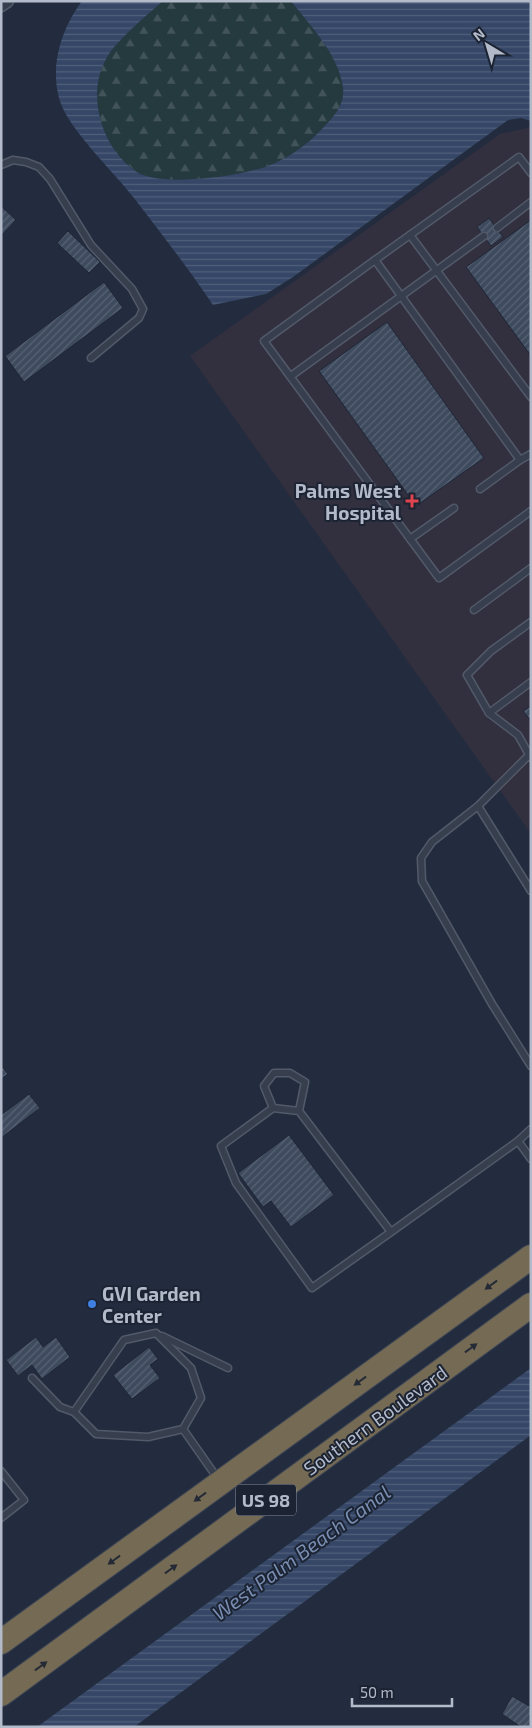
<svg xmlns="http://www.w3.org/2000/svg" width="532" height="1728" viewBox="0 0 532 1728" font-family="'Exo 2',sans-serif">
<style>
.medical{fill:#322f3f}
.forest{fill:url(#forest-firs)}
.water{fill:url(#water-rules)}
.building{fill:url(#building-hatch);stroke:#1e2635}
.lines{fill:none;stroke-linecap:round;stroke-linejoin:round}
.lane-casing{stroke:#525a69;stroke-width:9}
.street-casing{stroke:#525a69;stroke-width:15}
.highway-casing{stroke:#3f4756;stroke-width:26}
.lane{stroke:#373f4e;stroke-width:6}
.street{stroke:#373f4e;stroke-width:12}
.highway{stroke:#756a53;stroke-width:24}
.oneway{fill:#252b36}
.health-dot{fill:#e0444e;stroke:#1c2433;stroke-width:2}
.shop-dot{fill:#3f7fe0;stroke:#1c2433;stroke-width:2}
.labels{text-anchor:middle;dominant-baseline:central;stroke-width:4;stroke-linejoin:round;paint-order:stroke}
.shield{fill:#1c2433;stroke:#868d9c;stroke-width:1}
.shield-label{font-size:18px;font-weight:bold;fill:#b3bac9}
.poi-label{font-size:19px;font-weight:bold;fill:#b3bac9;stroke:#1c2433;text-anchor:end}
.street-label{font-size:19px;fill:#b3bac9;stroke:#1c2433}
.water-label{font-size:20px;font-style:italic;fill:#798eb2;stroke:#1c2433}
</style>
<defs>
<pattern id="forest-firs" width="22" height="20" patternUnits="userSpaceOnUse" patternTransform="scale(1.25)"><rect width="22" height="20" fill="#253a3f"/><path d="M5 1l3.5 6h-7zM16 11l3.5 6h-7z" fill="#425459"/></pattern>
<pattern id="water-rules" width="6" height="5" patternUnits="userSpaceOnUse" patternTransform="scale(1.25)"><rect width="6" height="5" fill="#354666"/><path d="M0 2.5h6" fill="none" stroke="#505f7b"/></pattern>
<pattern id="building-hatch" width="6" height="6" patternUnits="userSpaceOnUse" patternTransform="scale(1.25)"><rect width="6" height="6" fill="#3e4a5e"/><path d="M-1 1l2-2M0 6l6-6M5 7l2-2" fill="none" stroke="#586274"/></pattern>
</defs>
<rect width="100%" height="100%" fill="#232c3e"/>
<!-- medical -->
<path class="medical" d="M531,127V834L190,356L500,134Z"/>
<!-- forest -->
<path class="forest" d="M163,1H291C311,27 339,55 343,88C345,106 332,118 321,130C309,143 291,156 275,163C248,176 163,188 137,172C101,149 84,91 109,54C118,40 149,13 163,1Z"/>
<!-- water -->
<g class="water">
<path d="M82,1H163C149,13 118,40 109,54C84,91 101,149 137,172C163,188 248,176 275,163C291,156 309,143 321,130C332,118 345,106 343,88C339,55 311,27 291,1H531V121L521,118L508,120L293,277L266,294L213,305C188,268 161,233 134,198C114,172 66,127 59,98C50,64 62,28 82,1Z"/>
<path d="M531,1368V1435L134,1727H37Z"/>
</g>
<!-- building -->
<g class="building">
<path d="M1,206L16,220L1,236Z"/>
<path d="M489,218L503,237L491,246L477,227Z"/>
<path d="M531,220V356L466,267Z"/>
<path d="M68,231L100,262L89,273L57,243Z"/>
<path d="M104,282L123,308L24,382L5,356Z"/>
<path d="M387,322L484,458L416,506L319,371Z"/>
<path d="M531,706V721L523,711Z"/>
<path d="M1,1065L8,1074L1,1079Z"/>
<path d="M29,1094L40,1108L1,1138V1115Z"/>
<path d="M289,1135L334,1195L291,1227L271,1201L263,1207L238,1173Z"/>
<path d="M36,1337L43,1347L56,1337L70,1357L42,1379L32,1365L18,1376L6,1360Z"/>
<path d="M149,1347L158,1359L150,1365L160,1378L132,1399L113,1375Z"/>
<path d="M512,1696L531,1707V1727H521L502,1714Z"/>
</g>
<g class="lines">
<!-- lane casing -->
<g class="lane-casing">
<g id="lane">
<path d="M1,165L13,160L26,162L39,167L50,179L91,245L132,289L143,309L139,318L91,358"/>
<path d="M497,228L531,202"/>
<path d="M410,235L531,397"/>
<path d="M375,260L519,157L531,173"/>
<path d="M291,376L484,236"/>
<path d="M531,454L520,460L375,260L264,341L439,578L531,511"/>
<path d="M480,489L520,460"/>
<path d="M410,539L454,508"/>
<path d="M474,610L531,568"/>
<path d="M531,622L491,651L467,675L489,713L531,682"/>
<path d="M489,713L518,735L531,758"/>
<path d="M529,755L478,806L432,842L421,858L422,881L492,1004L531,1066"/>
<path d="M478,806L531,891"/>
<path d="M273,1108L264,1086L274,1073H290L305,1082L299,1111"/>
<path d="M518,1141L531,1129"/>
<path d="M391,1232L312,1288L236,1183L221,1146L273,1108L299,1111L391,1232L518,1141L531,1159"/>
<path d="M162,1336L228,1368"/>
<path d="M32,1378L60,1407L74,1412"/>
<path d="M183,1429L148,1437L96,1434L74,1412L124,1340L156,1333L191,1368L201,1398L183,1429L218,1479"/>
<path d="M1,1471L24,1500L1,1518"/>
</g>
</g>
<!-- street casing -->
<g class="street-casing">
<path id="street" d="M1,5L7,1"/>
</g>
<!-- highway casing -->
<g class="highway-casing">
<g id="highway">
<path d="M1,1642L531,1257"/>
<path d="M1,1694L531,1305"/>
</g>
</g>
<!-- lane -->
<use href="#lane" class="lane"/>
<!-- street -->
<use href="#street" class="street"/>
<!-- highway -->
<use href="#highway" class="highway"/>
</g>
<!-- one-way arrows -->
<defs><path id="oneway-solid" d="M-6-.8H1V-3.2L6.5 0L1 3.2V.8H-6Z" transform="scale(1.25)"/></defs>
<g class="oneway">
<use href="#oneway-solid" transform="translate(491 1285) rotate(144)"/>
<use href="#oneway-solid" transform="translate(471 1348) rotate(-36)"/>
<use href="#oneway-solid" transform="translate(360 1381) rotate(144)"/>
<use href="#oneway-solid" transform="translate(200 1497) rotate(144)"/>
<use href="#oneway-solid" transform="translate(114 1560) rotate(144)"/>
<use href="#oneway-solid" transform="translate(171 1569) rotate(-36)"/>
<use href="#oneway-solid" transform="translate(41 1666) rotate(-36)"/>
</g>
<!-- markers -->
<path class="health-dot" d="M409.5 493.5h5v5h5v5h-5v5h-5v-5h-5v-5h5z"/>
<circle class="shop-dot" cx="92" cy="1304" r="5"/>
<g class="labels">
<!-- shield labels -->
<rect class="shield" x="236" y="1484.5" width="60" height="31" rx="4"/>
<g class="shield-label">
<text x="266" y="1500">US 98</text>
</g>
<!-- poi labels -->
<g class="poi-label">
<text x="401" y="490">Palms West<tspan x="401" dy="22">Hospital</tspan></text>
<text x="102" y="1293" text-anchor="start">GVI Garden<tspan x="102" dy="22">Center</tspan></text>
</g>
<!-- street labels -->
<g class="street-label">
<text transform="translate(375 1420) rotate(-36)">Southern Boulevard</text>
</g>
<!-- water labels -->
<g class="water-label">
<text transform="translate(301 1552) rotate(-36)">West Palm Beach Canal</text>
</g>
</g>
<!-- border -->
<rect width="532" height="1728" fill="none" stroke="#b3bac9" stroke-width="5"/>
<!-- north arrow -->
<g transform="translate(487 45) rotate(322)" stroke="#1c2433" stroke-width="4" paint-order="stroke">
<path d="M0-4L9 19L0 12L-9 19Z" fill="#b3bac9"/>
<text y="-8" font-size="14" font-weight="bold" text-anchor="middle" fill="#b3bac9">N</text>
</g>
<!-- scale -->
<path d="M352 1698v8h100v-8" fill="none" stroke="#b3bac9" stroke-width="2.5"/>
<text x="360" y="1698" font-size="15" fill="#b3bac9" stroke="#1c2433" stroke-width="4" paint-order="stroke">50 m</text>
</svg>
